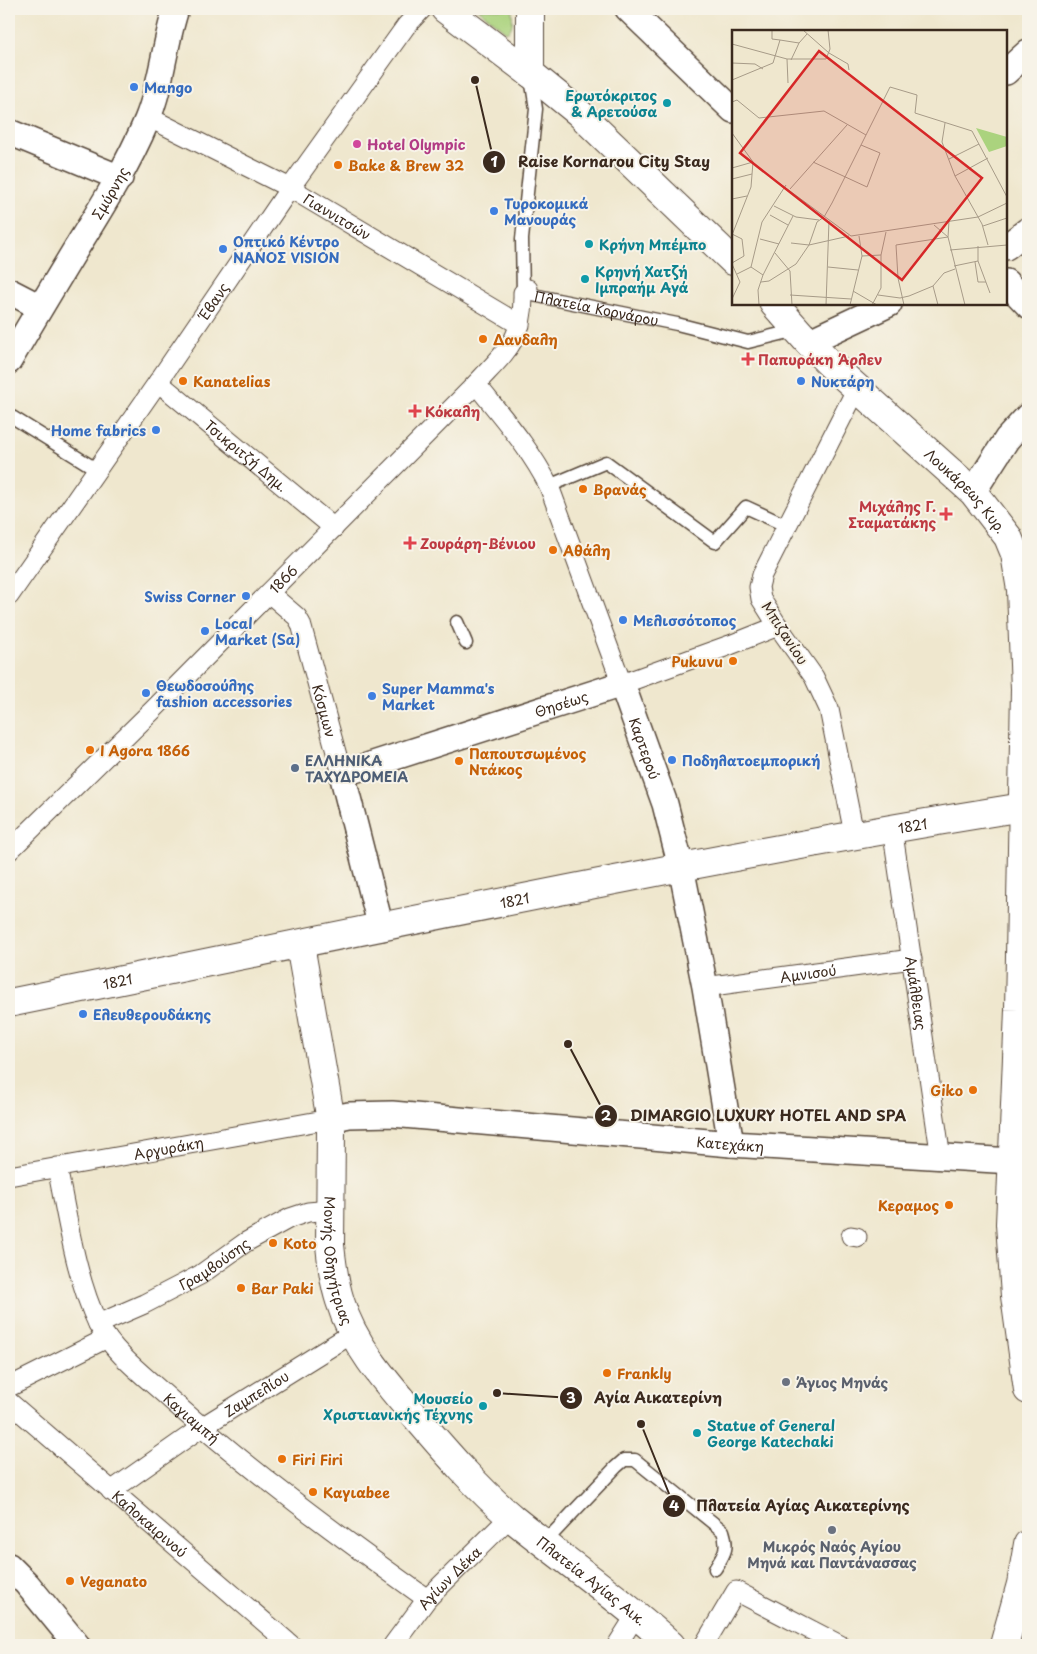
<svg xmlns="http://www.w3.org/2000/svg" width="1037" height="1654" viewBox="0 0 1037 1654" font-family="'Playpen Sans',sans-serif">
<style>
.green{fill:#abd37e;stroke:#737e4e}
.lines{fill:none;stroke-linecap:round;stroke-linejoin:round}
.service-casing{stroke:#564638;stroke-width:15}
.pedestrian-casing{stroke:#564638;stroke-width:21}
.minor-casing{stroke:#564638;stroke-width:28}
.tertiary-casing{stroke:#564638;stroke-width:30}
.secondary-casing{stroke:#564638;stroke-width:30}
.service{stroke:#fff;stroke-width:12}
.pedestrian{stroke:#fff;stroke-width:19}
.minor{stroke:#fff;stroke-width:25}
.tertiary{stroke:#fff;stroke-width:28}
.secondary{stroke:#fff;stroke-width:28}
.shop-dot{fill:#3f7fe0;stroke:#f7f3e8;stroke-width:2}
.culture-dot{fill:#0f9aa8;stroke:#f7f3e8;stroke-width:2}
.hotel-dot{fill:#d1479c;stroke:#f7f3e8;stroke-width:2}
.food-dot{fill:#e8710a;stroke:#f7f3e8;stroke-width:2}
.health-dot{fill:#e0444e;stroke:#f7f3e8;stroke-width:2}
.service-dot{fill:#5c6f8a;stroke:#f7f3e8;stroke-width:2}
.worship-dot{fill:#6b7280;stroke:#f7f3e8;stroke-width:2}
.labels{text-anchor:middle;dominant-baseline:central;stroke-width:4;stroke-linejoin:round;paint-order:stroke}
.shop-label{font-size:14px;font-weight:bold;fill:#366cbe;stroke:#f7f3e8;text-anchor:start}
.culture-label{font-size:14px;font-weight:bold;fill:#0d838f;stroke:#f7f3e8;text-anchor:start}
.hotel-label{font-size:14px;font-weight:bold;fill:#b23c85;stroke:#f7f3e8;text-anchor:start}
.food-label{font-size:14px;font-weight:bold;fill:#c56008;stroke:#f7f3e8;text-anchor:start}
.street-label{font-size:14px;fill:#3b2a1e;stroke:#f7f3e8}
.health-label{font-size:14px;font-weight:bold;fill:#be3a42;stroke:#f7f3e8;text-anchor:start}
.service-label{font-size:14px;font-weight:bold;fill:#4e5e75;stroke:#f7f3e8;text-anchor:start}
.worship-label{font-size:14px;font-weight:bold;fill:#5b616d;stroke:#f7f3e8;text-anchor:start}
.inset-road{fill:none;stroke:#a79b88;stroke-width:1}
.view{fill:#d62828;fill-opacity:0.15;stroke:#d62828;stroke-width:2.5}
.inset-edge{fill:none;stroke:#3b2a1e;stroke-width:2.5}
.leader{fill:none;stroke:#3b2a1e;stroke-width:2}
.callout-dot{fill:#3b2a1e;stroke:#f7f3e8;stroke-width:2}
.mark-label{font-size:15px;text-anchor:middle;font-weight:bold;fill:#fff}
.callout-label{font-size:15px;text-anchor:middle;font-weight:bold;fill:#3b2a1e;stroke:#f7f3e8;stroke-width:4;stroke-linejoin:round;paint-order:stroke}
</style>
<rect width="100%" height="100%" fill="#f7f3e8"/>
<filter id="ink" filterUnits="userSpaceOnUse"><feTurbulence type="fractalNoise" baseFrequency=".02" numOctaves="2"/><feDisplacementMap in="SourceGraphic" scale="10" xChannelSelector="R" yChannelSelector="G"/><feConvolveMatrix kernelMatrix="1 2 1 2 8 2 1 2 1" color-interpolation-filters="sRGB"/></filter>
<filter id="wash" filterUnits="userSpaceOnUse"><feTurbulence type="fractalNoise" baseFrequency=".0096" numOctaves="4" result="noise"/><feDisplacementMap in="SourceGraphic" scale="20" xChannelSelector="R" yChannelSelector="G"/><feGaussianBlur stdDeviation="1.12" result="paint"/><feColorMatrix in="noise" values="0 0 0 0 0 0 0 0 0 0 0 0 0 0 0 0 0 1.4 0 .05"/><feComposite in="paint" operator="in"/></filter>
<g filter="url(#wash)">
<rect width="100%" height="100%" fill="#efe7ce"/>
<!-- green -->
<path class="green" d="M478,9H512C512,17 515,29 506,32Z"/>
</g>
<g filter="url(#ink)">
<g class="lines">
<!-- service casing -->
<g class="service-casing">
<g id="service">
<path id="s1" d="M531,78L536,109L522,239L523,293L677,324L748,342L797,330"/>
<path d="M9,415L96,469"/>
<path d="M549,486L606,462L715,542L746,507L787,526"/>
<path d="M457,622L466,643"/>
<path d="M544,1543L616,1467L624,1460H635L723,1531C729,1549 724,1554 715,1569"/>
</g>
</g>
<!-- pedestrian casing -->
<g class="pedestrian-casing">
<g id="pedestrian">
<path id="s2" d="M148,117L290,188L520,325"/>
<path id="s3" d="M158,382L334,528"/>
<path d="M476,384C502,417 530,448 549,486L622,684L730,645L778,626"/>
<path id="s4" d="M269,593L297,617L301,624L342,774"/>
<path id="s5" d="M9,596L158,382L290,188L406,26L422,9"/>
<path id="s6" d="M892,827L941,1158"/>
<path d="M854,834L829,709L814,677L778,626L761,599L759,587L762,575L857,388"/>
<path id="s7" d="M9,851L153,710L476,384C505,352 524,340 523,293L528,289"/>
<path id="s8" d="M705,987L912,959"/>
<path id="s9" d="M57,1167C67,1216 76,1279 98,1324C114,1354 146,1377 171,1400C252,1472 339,1536 427,1599"/>
<path id="s10" d="M9,1176L330,1119"/>
<path d="M851,1236L857,1237"/>
<path id="s11" d="M98,1324L144,1304L200,1275L246,1242L290,1218L308,1212L331,1210"/>
<path d="M9,1387L107,1338"/>
<path id="s12" d="M9,1402L291,1645"/>
<path id="s13" d="M111,1491L202,1427L353,1333"/>
<path id="s14" d="M393,1645L427,1599L511,1516"/>
<path d="M617,1645L636,1615"/>
<path d="M704,1645L736,1591L840,1645"/>
</g>
</g>
<!-- minor casing -->
<g class="minor-casing">
<g id="minor">
<path d="M628,9L733,110"/>
<path d="M1006,72L1028,52"/>
<path d="M9,132L120,178"/>
<path d="M1006,247L1028,230"/>
<path d="M1006,282L1028,305"/>
<path d="M9,291L40,307"/>
<path d="M808,342L889,304"/>
<path id="s15" d="M9,361C31,323 54,285 77,247C103,205 128,165 147,120C162,84 164,45 176,9"/>
<path d="M973,492L1007,439L1028,416"/>
<path id="s16" d="M381,928L342,774L622,684L665,804L681,867L705,987L731,1144"/>
<path id="s17" d="M330,1119L349,1115L392,1114L731,1144L1012,1161"/>
<path d="M1010,1201L1028,1204"/>
<path d="M9,1566L27,1584L77,1645"/>
</g>
</g>
<!-- tertiary casing -->
<g class="tertiary-casing">
<g id="tertiary">
<path id="s18" d="M300,945L329,1109L331,1130L330,1245C332,1264 334,1283 340,1301C353,1345 386,1382 416,1417C446,1452 477,1488 512,1518C565,1561 621,1599 671,1645"/>
<path id="s19" d="M9,1003C346,935 683,861 1023,807"/>
</g>
</g>
<!-- secondary casing -->
<g class="secondary-casing">
<g id="secondary">
<path d="M445,9L530,73L578,112L733,261"/>
<path d="M530,73V9"/>
<path id="s20" d="M774,304L808,342L830,364L973,492L1008,537L1015,554L1021,590L1025,689L1019,1010L1010,1224L1015,1296L1028,1390"/>
<path d="M1004,1645L1021,1584L1028,1544"/>
</g>
</g>
<!-- service -->
<use href="#service" class="service"/>
<!-- pedestrian -->
<use href="#pedestrian" class="pedestrian"/>
<!-- minor -->
<use href="#minor" class="minor"/>
<!-- tertiary -->
<use href="#tertiary" class="tertiary"/>
<!-- secondary -->
<use href="#secondary" class="secondary"/>
</g>
</g>
<!-- markers -->
<g class="shop-dot">
<circle cx="134" cy="87" r="5"/>
<circle cx="494" cy="211" r="5"/>
<circle cx="223" cy="249" r="5"/>
<circle cx="801" cy="381" r="5"/>
<circle cx="156" cy="430" r="5"/>
<circle cx="246" cy="596" r="5"/>
<circle cx="623" cy="620" r="5"/>
<circle cx="205" cy="631" r="5"/>
<circle cx="146" cy="693" r="5"/>
<circle cx="372" cy="696" r="5"/>
<circle cx="672" cy="760" r="5"/>
<circle cx="83" cy="1014" r="5"/>
</g>
<g class="culture-dot">
<circle cx="667" cy="103" r="5"/>
<circle cx="589" cy="244" r="5"/>
<circle cx="585" cy="279" r="5"/>
<circle cx="483" cy="1406" r="5"/>
<circle cx="697" cy="1433" r="5"/>
</g>
<circle class="hotel-dot" cx="357" cy="144" r="5"/>
<g class="food-dot">
<circle cx="338" cy="165" r="5"/>
<circle cx="483" cy="339" r="5"/>
<circle cx="183" cy="381" r="5"/>
<circle cx="583" cy="489" r="5"/>
<circle cx="553" cy="550" r="5"/>
<circle cx="733" cy="661" r="5"/>
<circle cx="90" cy="750" r="5"/>
<circle cx="459" cy="761" r="5"/>
<circle cx="973" cy="1090" r="5"/>
<circle cx="949" cy="1205" r="5"/>
<circle cx="273" cy="1243" r="5"/>
<circle cx="241" cy="1288" r="5"/>
<circle cx="607" cy="1373" r="5"/>
<circle cx="282" cy="1459" r="5"/>
<circle cx="313" cy="1492" r="5"/>
<circle cx="70" cy="1581" r="5"/>
</g>
<g class="health-dot">
<path d="M745.5 351.5h5v5h5v5h-5v5h-5v-5h-5v-5h5z"/>
<path d="M412.5 403.5h5v5h5v5h-5v5h-5v-5h-5v-5h5z"/>
<path d="M943.5 506.5h5v5h5v5h-5v5h-5v-5h-5v-5h5z"/>
<path d="M407.5 535.5h5v5h5v5h-5v5h-5v-5h-5v-5h5z"/>
</g>
<circle class="service-dot" cx="295" cy="768" r="5"/>
<g class="worship-dot">
<circle cx="786" cy="1382" r="5"/>
<circle cx="832" cy="1530" r="5"/>
</g>
<g class="labels">
<!-- shop labels -->
<g class="shop-label">
<text x="144" y="87">Mango</text>
<text x="504" y="203">Τυροκομικά<tspan x="504" dy="16">Μανουράς</tspan></text>
<text x="233" y="241">Οπτικό Κέντρο<tspan x="233" dy="16">ΝΑΝΟΣ VISION</tspan></text>
<text x="811" y="381">Νυκτάρη</text>
<text x="146" y="430" text-anchor="end">Home fabrics</text>
<text x="236" y="596" text-anchor="end">Swiss Corner</text>
<text x="633" y="620">Μελισσότοπος</text>
<text x="215" y="623">Local<tspan x="215" dy="16">Market (Sa)</tspan></text>
<text x="156" y="685">Θεωδοσούλης<tspan x="156" dy="16">fashion accessories</tspan></text>
<text x="382" y="688">Super Mamma's<tspan x="382" dy="16">Market</tspan></text>
<text x="682" y="760">Ποδηλατοεμπορική</text>
<text x="93" y="1014">Ελευθερουδάκης</text>
</g>
<!-- culture labels -->
<g class="culture-label">
<text x="657" y="95" text-anchor="end">Ερωτόκριτος<tspan x="657" dy="16">&amp; Αρετούσα</tspan></text>
<text x="599" y="244">Κρήνη Μπέμπο</text>
<text x="595" y="271">Κρηνή Χατζή<tspan x="595" dy="16">Ιμπραήμ Αγά</tspan></text>
<text x="473" y="1398" text-anchor="end">Μουσείο<tspan x="473" dy="16">Χριστιανικής Τέχνης</tspan></text>
<text x="707" y="1425">Statue of General<tspan x="707" dy="16">George Katechaki</tspan></text>
</g>
<!-- hotel labels -->
<g class="hotel-label">
<text x="367" y="144">Hotel Olympic</text>
</g>
<!-- food labels -->
<g class="food-label">
<text x="348" y="165">Bake &amp; Brew 32</text>
<text x="493" y="339">Δανδαλη</text>
<text x="193" y="381">Kanatelias</text>
<text x="593" y="489">Βρανάς</text>
<text x="563" y="550">Αθάλη</text>
<text x="723" y="661" text-anchor="end">Pukuvu</text>
<text x="100" y="750">I Agora 1866</text>
<text x="469" y="753">Παπουτσωμένος<tspan x="469" dy="16">Ντάκος</tspan></text>
<text x="963" y="1090" text-anchor="end">Giko</text>
<text x="939" y="1205" text-anchor="end">Κεραμος</text>
<text x="283" y="1243">Koto</text>
<text x="251" y="1288">Bar Paki</text>
<text x="617" y="1373">Frankly</text>
<text x="292" y="1459">Firi Firi</text>
<text x="323" y="1492">Καγιαbee</text>
<text x="80" y="1581">Veganato</text>
</g>
<!-- street labels -->
<g class="street-label">
<text stroke="none"><textPath href="#s15" startOffset="196">Σμύρνης</textPath></text>
<text stroke="none"><textPath href="#s2" startOffset="214">Γιαννιτσών</textPath></text>
<text stroke="none"><textPath href="#s5" startOffset="359">Έβανς</textPath></text>
<text stroke="none"><textPath href="#s1" startOffset="291">Πλατεία Κορνάρου</textPath></text>
<text stroke="none"><textPath href="#s3" startOffset="115">Τσικριτζή Δημ.</textPath></text>
<text stroke="none"><textPath href="#s20" startOffset="268">Λουκάρεως Κυρ.</textPath></text>
<text stroke="none"><textPath href="#s7" startOffset="386">1866</textPath></text>
<text transform="translate(785 633) rotate(57)">Μπιζανίου</text>
<text stroke="none"><textPath href="#s16" startOffset="389">Θησέως</textPath></text>
<text stroke="none"><textPath href="#s4" startOffset="135">Κόσμων</textPath></text>
<text stroke="none"><textPath href="#s16" startOffset="521">Καρτερού</textPath></text>
<text stroke="none"><textPath href="#s19" startOffset="921">1821</textPath></text>
<text stroke="none"><textPath href="#s19" startOffset="516">1821</textPath></text>
<text stroke="none"><textPath href="#s8" startOffset="104">Αμνισού</textPath></text>
<text stroke="none"><textPath href="#s19" startOffset="111">1821</textPath></text>
<text stroke="none"><textPath href="#s6" startOffset="168">Αμάλθειας</textPath></text>
<text stroke="none"><textPath href="#s17" startOffset="402">Κατεχάκη</textPath></text>
<text stroke="none"><textPath href="#s10" startOffset="162">Αργυράκη</textPath></text>
<text stroke="none"><textPath href="#s18" startOffset="319">Μονής Οδηγήτριας</textPath></text>
<text stroke="none"><textPath href="#s11" startOffset="131">Γραμβούσης</textPath></text>
<text stroke="none"><textPath href="#s13" startOffset="175">Ζαμπελίου</textPath></text>
<text stroke="none"><textPath href="#s9" startOffset="296">Καγιαμπή</textPath></text>
<text stroke="none"><textPath href="#s12" startOffset="186">Καλοκαιρινού</textPath></text>
<text stroke="none"><textPath href="#s14" startOffset="88">Αγίων Δέκα</textPath></text>
<text stroke="none"><textPath href="#s18" startOffset="740">Πλατεία Αγίας Αικ.</textPath></text>
</g>
<!-- health labels -->
<g class="health-label">
<text x="758" y="359">Παπυράκη Άρλεν</text>
<text x="425" y="411">Κόκαλη</text>
<text x="936" y="506" text-anchor="end">Μιχάλης Γ.<tspan x="936" dy="16">Σταματάκης</tspan></text>
<text x="420" y="543">Ζουράρη-Βένιου</text>
</g>
<!-- service labels -->
<g class="service-label">
<text x="305" y="760">ΕΛΛΗΝΙΚΑ<tspan x="305" dy="16">ΤΑΧΥΔΡΟΜΕΙΑ</tspan></text>
</g>
<!-- worship labels -->
<g class="worship-label">
<text x="796" y="1382">Άγιος Μηνάς</text>
<text x="832" y="1546" text-anchor="middle">Μικρός Ναός Αγίου<tspan x="832" dy="16">Μηνά και Παντάνασσας</tspan></text>
</g>
</g>
<!-- overview -->
<g transform="translate(732 30)">
<rect width="275" height="275" fill="#efe7ce"/>
<path d="M244,98L275,107V116L257,122Z" fill="#abd37e"/>
<path class="inset-road" d="M71,0L97,23L116,34L117,40M48,10L67,13L75,4M0,14L55,29H94L98,19L96,0M55,29L56,53M59,30L67,13M0,33L23,34L31,39M0,50L41,33L48,10L40,9V0M0,72L5,70L27,88L92,81L134,105M213,93L210,112L223,146L250,194L256,215M0,103L24,136L119,206L246,187L275,173M217,129L247,114M81,132L135,157L148,123L129,115M0,138L21,132L19,157L0,205M223,146L256,128M0,149L20,144M58,159L115,95M0,169L15,166M42,176L64,187L87,190M38,185L56,195M202,195L216,207L233,275M251,196L275,188M28,209L47,214M59,213L77,215L85,192L92,187L100,173L158,57L185,65L183,83L240,101L275,167M218,220L275,215M43,223L58,241L60,275M130,226L149,225M246,231L258,263M243,232L246,252H254M0,233L12,226L10,209L0,204M0,234L8,252L0,269M222,236L246,231V216M19,237L30,192L54,155M96,237L126,240M5,244L19,237L31,245M29,252L37,251L64,234L77,215L117,206M201,256L206,275M121,261L145,275M58,265L119,269M146,265L168,268L177,266L201,256L212,243L223,239M27,275L26,260L31,245L61,186M94,275L97,191M118,275L130,226L127,206M140,275L149,258V225L154,202M172,275L166,248L164,215L216,207L217,191"/>
<path class="view" d="M87,21L250,148L170,250L8,123Z"/>
<rect width="275" height="275" class="inset-edge"/>
</g>
<!-- callouts -->
<path class="leader" d="M475 80L494 162M568 1044L606 1116M497 1393L571 1398M641 1424L674 1506"/>
<g class="callout-dot">
<circle cx="475" cy="80" r="5"/>
<circle cx="568" cy="1044" r="5"/>
<circle cx="497" cy="1393" r="5"/>
<circle cx="641" cy="1424" r="5"/>
<circle cx="494" cy="162" r="12"/>
<circle cx="606" cy="1116" r="12"/>
<circle cx="571" cy="1398" r="12"/>
<circle cx="674" cy="1506" r="12"/>
</g>
<g class="mark-label">
<text x="494" y="167">1</text>
<text x="606" y="1121">2</text>
<text x="571" y="1403">3</text>
<text x="674" y="1511">4</text>
</g>
<g class="callout-label">
<text x="614" y="167">Raise Kornarou City Stay</text>
<text x="768" y="1121">DIMARGIO LUXURY HOTEL AND SPA</text>
<text x="658" y="1403">Αγία Αικατερίνη</text>
<text x="803" y="1511">Πλατεία Αγίας Αικατερίνης</text>
</g>
<!-- margin -->
<rect width="1037" height="1654" fill="none" stroke="#f7f3e8" stroke-width="30"/>
</svg>
